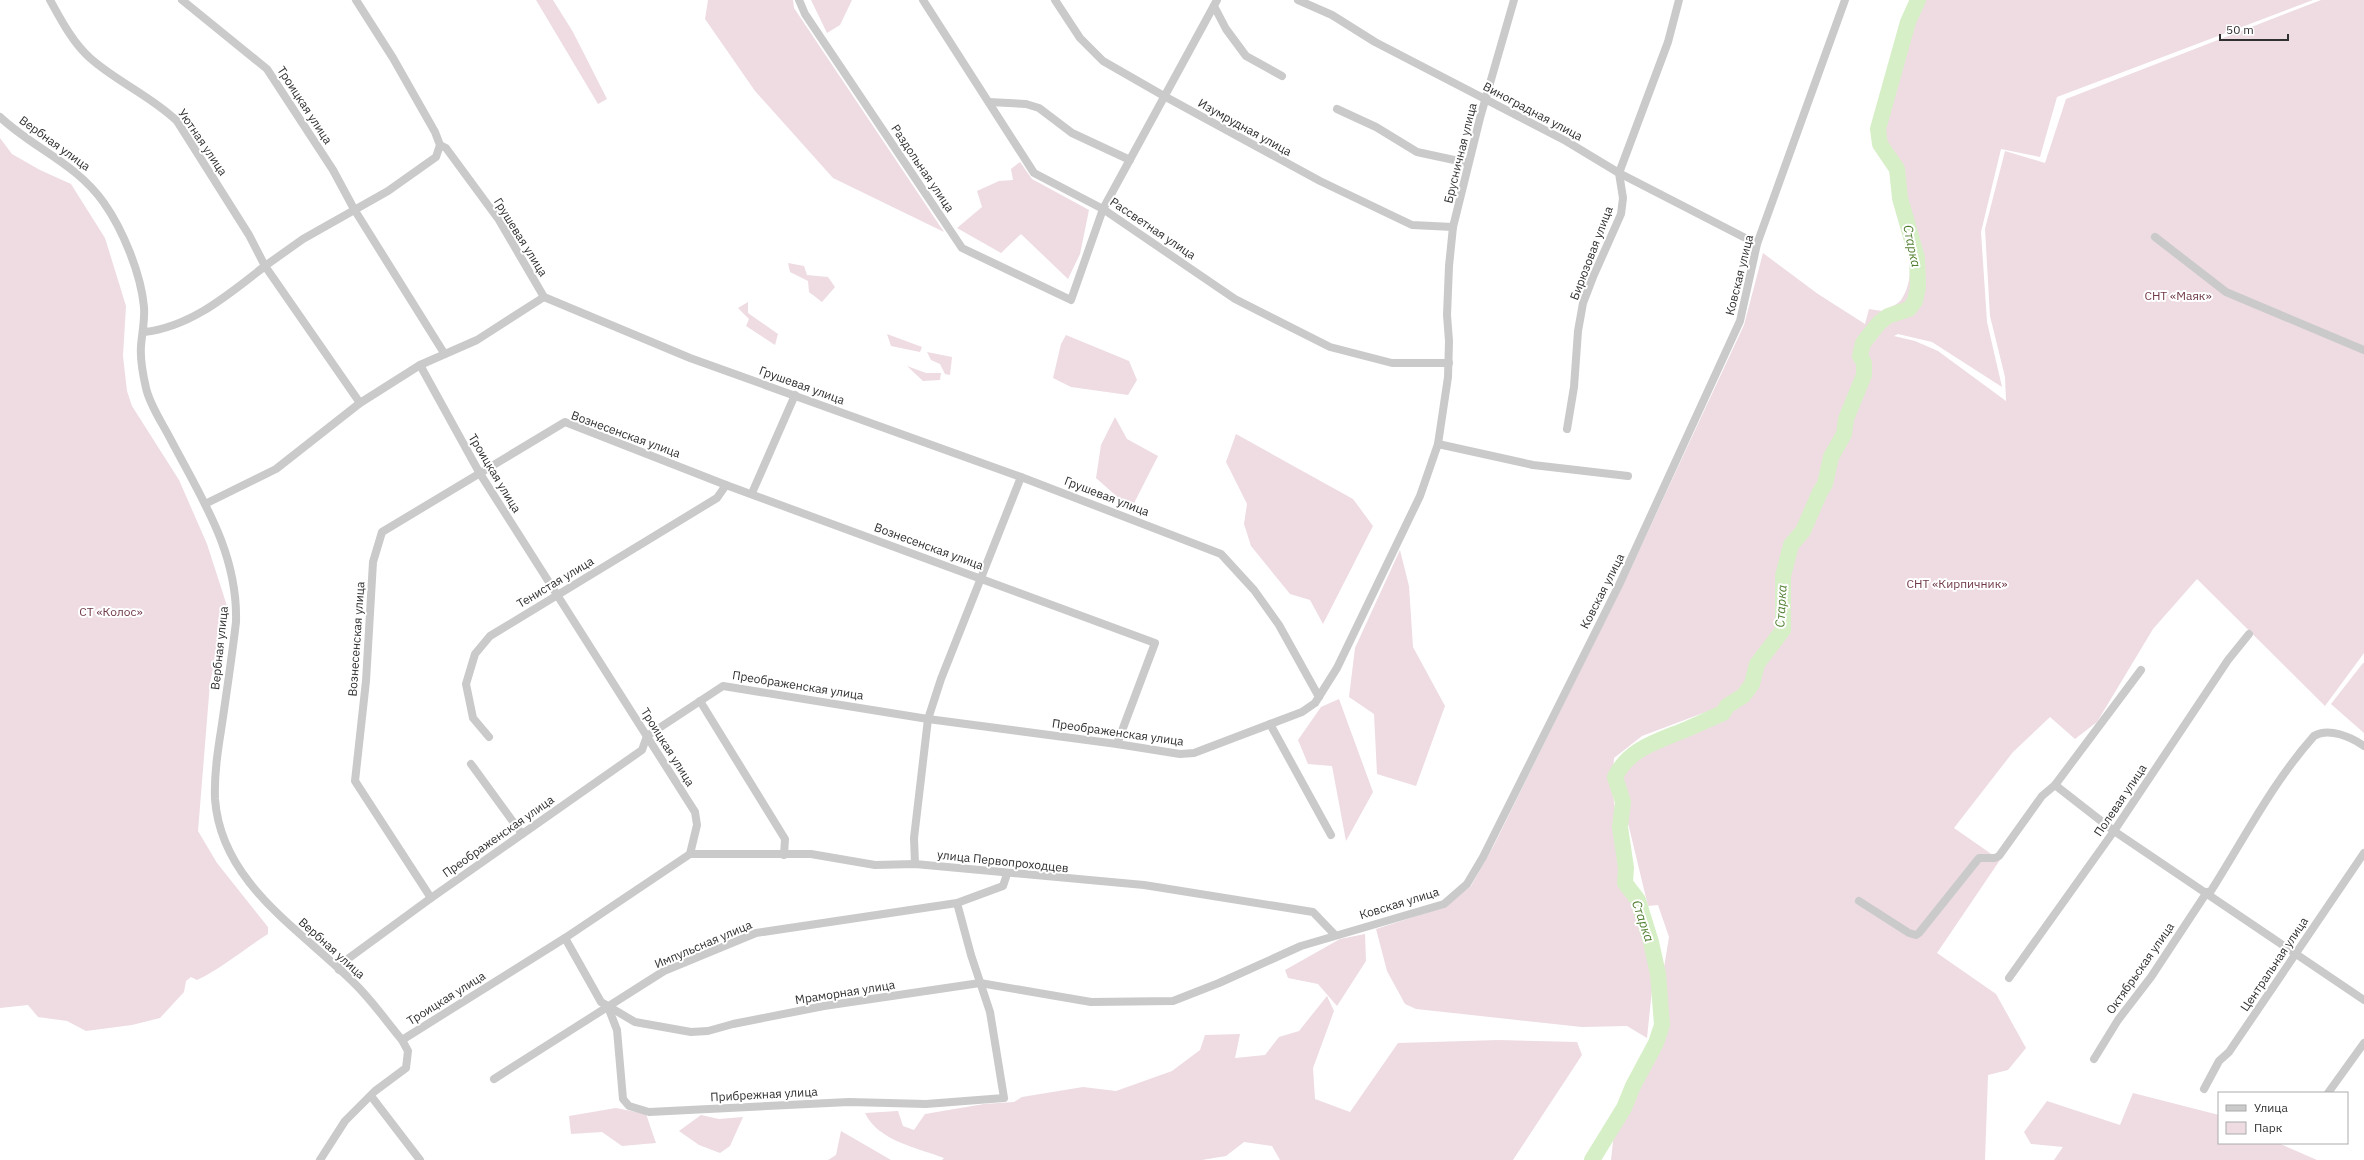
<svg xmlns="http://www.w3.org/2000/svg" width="2364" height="1160" viewBox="0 0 2364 1160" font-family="'IBM Plex Sans',sans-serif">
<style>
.green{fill:#eedce2}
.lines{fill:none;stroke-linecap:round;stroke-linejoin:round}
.river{stroke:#d7efc7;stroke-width:16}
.street{stroke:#cacaca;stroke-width:8}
.labels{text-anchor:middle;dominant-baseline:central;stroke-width:4;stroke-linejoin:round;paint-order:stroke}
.street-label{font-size:12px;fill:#303030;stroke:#fff}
.park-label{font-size:12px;fill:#6f3947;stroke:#fff}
.water-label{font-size:13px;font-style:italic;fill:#4f7e2f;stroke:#fff}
</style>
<rect width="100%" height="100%" fill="#fff"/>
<!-- green -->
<g class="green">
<path d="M536,0H553L573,32L607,99L598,104Z"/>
<path d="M708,0H793L794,8L944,232L833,178L755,91L705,19Z"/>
<path d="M811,0H852L840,25L827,33Z"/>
<path d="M1921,0H2313L2057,97L2040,157L2001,149L1981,232L1987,322L2002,387L1932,342L1898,334L1894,336L1915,341L1938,351L2006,401L2005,377L1990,316L1985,229L2005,151L2045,163L2066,99L2321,0H2364V653L2325,706L2197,579L2153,629L2097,722L2075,739L2050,717L2013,752L1954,828L2000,860L1937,953L1996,994L2026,1048L2008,1070L1988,1075L1985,1160H1611L1615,1123L1651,1047L1669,937L1658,905L1648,906L1628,823L1620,827L1623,802L1615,777C1629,748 1659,741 1687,729C1699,724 1710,718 1723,713L1727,706L1743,696L1752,684L1757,664L1783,630V576L1791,545L1803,531L1820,492L1825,484L1831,457L1844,434L1846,419L1859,386L1844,418L1842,434L1830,456L1824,483L1817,491L1801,530L1790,543L1781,576V629L1756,663L1750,683L1742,694L1727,704L1642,736L1614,758L1612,786L1620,850V884L1634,903L1653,980L1647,1038L1627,1026L1582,1027L1416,1009L1405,1004L1387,971L1376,929L1445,907L1471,886L1494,845L1630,570L1744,325L1763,253L1818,294L1865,324L1869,309L1882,311C1888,308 1897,305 1901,300C1921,271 1903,226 1894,196L1901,189L1899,168L1882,143L1881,129L1911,22Z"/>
<path d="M0,138L12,154L40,170L71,184L105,238L126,306L123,356L127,391L132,406L179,480L207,544L227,606L210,683L198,831L217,863L268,927V934C244,949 222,968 197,980L191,977L186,981L184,992L160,1018L132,1025L86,1031L67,1021L38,1017L28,1005L0,1008Z"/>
<path d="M1020,162L1032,179L1089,210L1080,254L1068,279L1021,234L1001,253L957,228L982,207L977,191L999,181L1013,180L1011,169Z"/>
<path d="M788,263L804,266L807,275L828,277L835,287L822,302L809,292L808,281L790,272Z"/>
<path d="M748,302V313L778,334L775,345L746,326L749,319L738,308Z"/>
<path d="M887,334L922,347L920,352L891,346Z"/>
<path d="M1066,335L1129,361L1137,380L1128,395L1071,387L1053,378L1061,344Z"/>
<path d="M927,352L952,357L950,375L945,374L940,364L931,360Z"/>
<path d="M907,366L926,373H941L940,380L923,381Z"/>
<path d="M1115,417L1127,439L1158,456L1131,509L1096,478L1101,445Z"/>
<path d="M1236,434L1353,499L1373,526L1323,624L1310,600L1290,594L1251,546L1244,524L1247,504L1226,462Z"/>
<path d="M1400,550L1409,586L1413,647L1445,706L1416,786L1377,774L1374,714L1349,697L1355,648Z"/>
<path d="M2363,663H2364V733L2331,704Z"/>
<path d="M1339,699L1373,792L1346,841L1332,766L1308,764L1298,740L1321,707Z"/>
<path d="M1365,934L1366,961L1337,1006L1318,984L1288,978L1285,970L1340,939Z"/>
<path d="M1327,996L1334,1011L1313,1068L1315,1099L1350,1112L1398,1043L1499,1040L1577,1042L1582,1055L1513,1160H1280L1272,1146L1244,1142L1226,1156L1202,1160H942L944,1158C918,1148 878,1141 865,1113L898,1111L903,1126L914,1130L925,1114L984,1104L1014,1102L1022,1097L1083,1087L1116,1091L1172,1071L1200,1050L1205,1035L1240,1034L1235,1058L1265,1055L1279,1037L1299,1031Z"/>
<path d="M2133,1093L2219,1115V1143H2278L2317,1160H2054L2063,1147L2031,1144L2024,1132L2047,1101L2120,1125Z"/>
<path d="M616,1108L646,1114L656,1143L622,1146L602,1132L571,1134L569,1116Z"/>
<path d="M701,1115L719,1119L743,1117L730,1146L720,1153L699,1145L679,1131Z"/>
<path d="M841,1131L891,1160H828L836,1155Z"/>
</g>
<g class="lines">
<!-- river -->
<path class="river" d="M1592,1160L1624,1108L1633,1086L1656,1043L1662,1025L1658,974L1651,942L1638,900L1625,883L1626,868L1620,827L1623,802L1615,777C1629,748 1659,741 1687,729C1699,724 1711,718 1723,713L1727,706L1743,696L1752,684L1757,664L1783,630V576L1791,545L1803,531L1820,492L1825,484L1831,457L1844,434L1846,419L1864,375V363L1860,356L1863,343L1879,323L1888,316L1909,309L1915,301L1918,287L1917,258L1900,198L1897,169L1880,144L1878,129L1908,22L1918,0"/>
<!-- street -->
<g class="street">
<path d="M50,0C61,20 73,43 90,58C117,82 151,96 177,121L249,235L265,266L303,239L388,191L436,157L440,145"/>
<path d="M182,0L267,69L333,170L354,209L444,353"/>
<path d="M356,0L393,58L435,132L440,145L446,148L499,220L544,297L690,358L1021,477L1221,554L1254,590L1279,625L1319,697"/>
<path d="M799,0L805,14L962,248L1071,300L1103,209L1217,0"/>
<path d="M923,0L1034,173L1103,209L1235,299L1330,347L1392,363H1449"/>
<path d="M1055,0L1080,38L1103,61L1164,96L1320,181L1412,225L1453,227"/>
<path d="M1298,0L1332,15L1375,42L1566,141L1619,173L1757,244"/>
<path d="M1214,6L1226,29L1246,56L1282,76"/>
<path d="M989,102L1026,104L1039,108L1072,133L1130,160"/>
<path d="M1337,109L1376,127L1417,152L1468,163"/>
<path d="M0,117C34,149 76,163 104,203C123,230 141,274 144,307C145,320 142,333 141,346C140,359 143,375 146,388C150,406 163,424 171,440C202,499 238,553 236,622C232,656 227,690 222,724C218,749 214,774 215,799C221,883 300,929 353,982C371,999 386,1021 402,1040L408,1051L406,1068L375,1091L345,1121L320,1160"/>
<path d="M2155,237L2226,292L2364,350"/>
<path d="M144,332C191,327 229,294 265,266L360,403"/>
<path d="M1567,429L1574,387L1578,331L1583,303L1593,277L1621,214L1623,198L1619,173L1668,42L1679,0"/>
<path d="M1438,444L1533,465L1628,476"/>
<path d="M752,493L795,395"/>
<path d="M205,504L276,469L360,403L420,365L477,340L544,297"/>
<path d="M700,701L785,839L784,855"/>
<path d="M1270,724L1331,835"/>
<path d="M489,737L473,718L466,684L475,654L490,636L717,498L726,485"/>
<path d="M471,764L522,834"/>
<path d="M2055,785L2114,831L2364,1000"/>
<path d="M690,854H811L875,865L915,864L1144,885L1313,912L1335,935"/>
<path d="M915,864L914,838L928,719L941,679L1021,477"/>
<path d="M2209,894C2243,841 2272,783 2314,736C2329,727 2351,737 2364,746"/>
<path d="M431,898L355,781L366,681L373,562L382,532L565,422L726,485L1155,643L1117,744"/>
<path d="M1859,901L1909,933L1916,935L1919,933L1979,858H1995L1999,856L2042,796L2055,785L2141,670"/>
<path d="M565,938L601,1002L635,1022L691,1032L708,1031L733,1024L824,1006L980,983L1091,1002L1173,1001L1219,983L1301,946L1444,904L1467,884L1483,857L1619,585L1740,321L1757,244L1845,0"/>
<path d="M339,970L349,958L431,898L642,750L647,736L723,686L928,719L1117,744L1180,754L1194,753L1302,712L1315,703L1337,668L1420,496L1438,444L1448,377L1449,341L1447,315L1449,266L1453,227L1480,118L1514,0"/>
<path d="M2009,978L2114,831L2228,660L2249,634"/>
<path d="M608,1007L617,1030L623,1099L629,1106L649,1112L849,1102L926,1104L1004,1098L990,1012L971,955L957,903"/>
<path d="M402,1040L565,938L690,854L697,825L695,812L479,472L420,365"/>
<path d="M2094,1059L2118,1020L2151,977L2207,892"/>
<path d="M494,1079L664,971L756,933L957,903L1003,886L1007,874"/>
<path d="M2204,1089L2219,1061L2229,1052L2364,853"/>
<path d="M2328,1093L2364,1043"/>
<path d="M371,1096L420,1160"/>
</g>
</g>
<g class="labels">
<!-- street labels -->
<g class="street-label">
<text transform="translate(305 105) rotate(57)">Троицкая улица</text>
<text transform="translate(1533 111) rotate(28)">Виноградная улица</text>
<text transform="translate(1245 127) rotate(29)">Изумрудная улица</text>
<text transform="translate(203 142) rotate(56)">Уютная улица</text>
<text transform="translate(55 143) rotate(36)">Вербная улица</text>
<text transform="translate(1460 153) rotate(-76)">Брусничная улица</text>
<text transform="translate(923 168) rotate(56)">Раздольная улица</text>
<text transform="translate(1153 228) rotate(34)">Рассветная улица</text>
<text transform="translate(521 237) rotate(58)">Грушевая улица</text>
<text transform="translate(1591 253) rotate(-69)">Бирюзовая улица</text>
<text transform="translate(1739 275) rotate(-76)">Ковская улица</text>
<text transform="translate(802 385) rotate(20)">Грушевая улица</text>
<text transform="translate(626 434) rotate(20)">Вознесенская улица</text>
<text transform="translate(495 473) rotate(59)">Троицкая улица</text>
<text transform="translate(1107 496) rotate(21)">Грушевая улица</text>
<text transform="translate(929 546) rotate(20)">Вознесенская улица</text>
<text transform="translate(555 582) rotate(-31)">Тенистая улица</text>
<text transform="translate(1602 591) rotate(-63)">Ковская улица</text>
<text transform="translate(356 639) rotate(-86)">Вознесенская улица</text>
<text transform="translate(219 648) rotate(-84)">Вербная улица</text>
<text transform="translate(798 685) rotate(9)">Преображенская улица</text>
<text transform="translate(1118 732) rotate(8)">Преображенская улица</text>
<text transform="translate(668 747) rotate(58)">Троицкая улица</text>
<text transform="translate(2120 800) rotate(-56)">Полевая улица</text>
<text transform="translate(498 836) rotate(-35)">Преображенская улица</text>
<text transform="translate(1003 861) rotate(6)">улица Первопроходцев</text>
<text transform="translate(1399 903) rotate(-17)">Ковская улица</text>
<text transform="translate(703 944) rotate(-23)">Импульсная улица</text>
<text transform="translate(332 948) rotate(42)">Вербная улица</text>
<text transform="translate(2274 964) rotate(-56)">Центральная улица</text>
<text transform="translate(2140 968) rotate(-55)">Октябрьская улица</text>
<text transform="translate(845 992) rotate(-9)">Мраморная улица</text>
<text transform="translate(446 998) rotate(-32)">Троицкая улица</text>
<text transform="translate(764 1094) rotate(-3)">Прибрежная улица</text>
</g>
<!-- park labels -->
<g class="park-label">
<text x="2178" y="295">СНТ «Маяк»</text>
<text x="1957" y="583">СНТ «Кирпичник»</text>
<text x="111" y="611">СТ «Колос»</text>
</g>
<!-- water labels -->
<g class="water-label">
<text transform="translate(1912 246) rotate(78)">Старка</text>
<text transform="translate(1781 606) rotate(-87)">Старка</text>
<text transform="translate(1643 921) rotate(71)">Старка</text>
</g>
</g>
<!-- legend -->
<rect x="2218" y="1092" width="130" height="52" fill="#ffffff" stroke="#acacac"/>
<rect x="2226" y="1105" width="20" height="6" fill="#cacaca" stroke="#acacac"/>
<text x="2254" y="1112" font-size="12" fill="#303030">Улица</text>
<rect x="2226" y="1122" width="20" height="12" fill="#eedce2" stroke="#acacac"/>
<text x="2254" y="1132" font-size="12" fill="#303030">Парк</text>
<!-- scale -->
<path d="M2220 34v6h68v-6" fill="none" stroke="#303030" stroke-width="2"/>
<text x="2226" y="34" font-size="12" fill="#303030" stroke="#ffffff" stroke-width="3" paint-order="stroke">50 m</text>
</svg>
